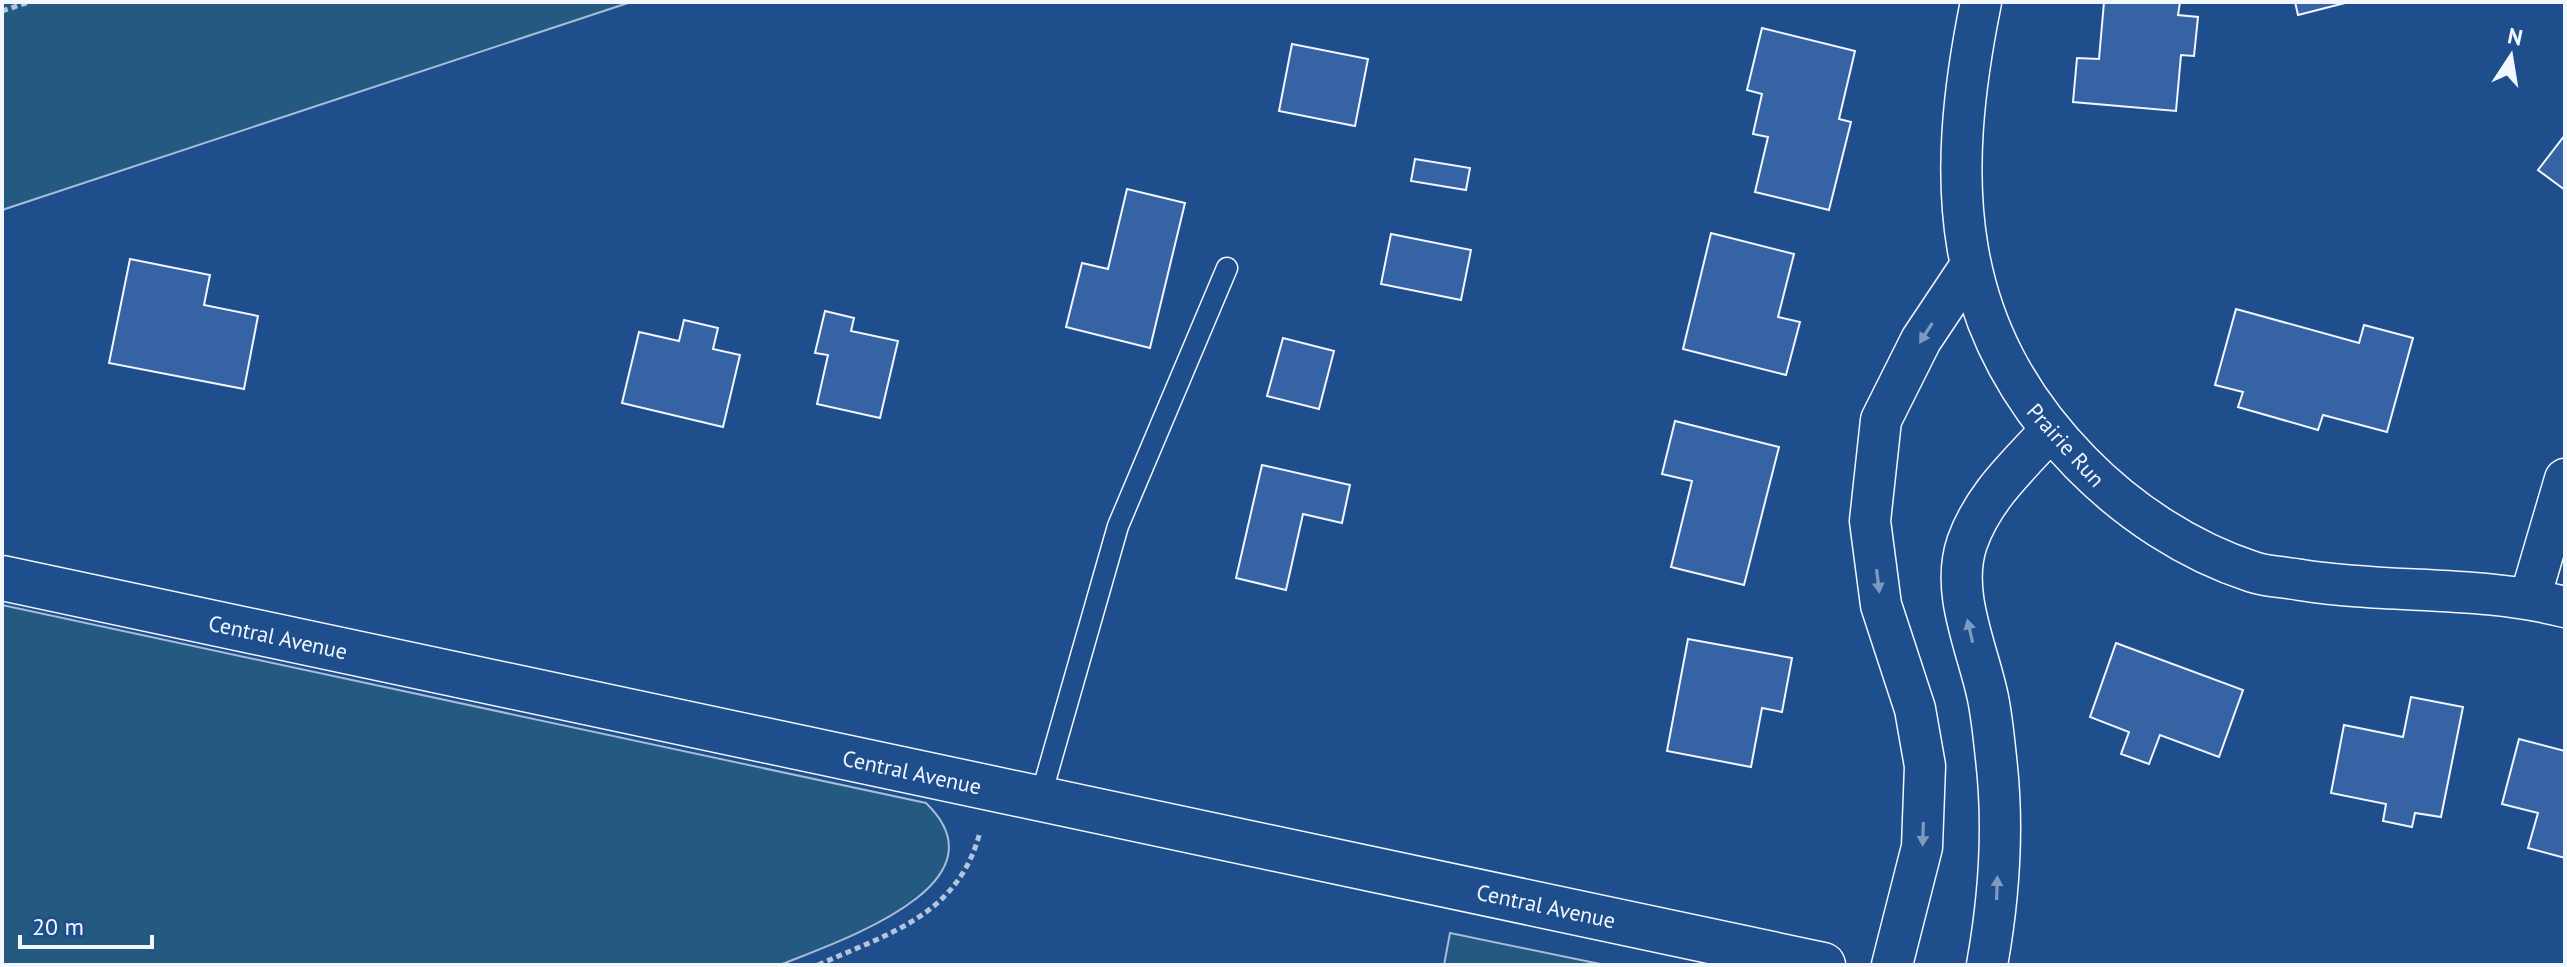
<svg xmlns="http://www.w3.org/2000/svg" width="2567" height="967" viewBox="0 0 2567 967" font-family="'PT Sans',sans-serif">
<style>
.green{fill:#245a82;stroke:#a8bbd7;stroke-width:2}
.building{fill:#3563a3;stroke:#f2f6ff;stroke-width:2}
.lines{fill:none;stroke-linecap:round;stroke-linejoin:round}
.service-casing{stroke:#f2f6ff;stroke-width:23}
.minor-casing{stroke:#f2f6ff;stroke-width:43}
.tertiary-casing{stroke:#f2f6ff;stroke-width:47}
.path{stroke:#b3c4dc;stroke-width:5;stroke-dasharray:6 4;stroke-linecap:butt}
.service{stroke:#1f4e8c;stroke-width:20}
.minor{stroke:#1f4e8c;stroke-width:40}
.tertiary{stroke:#1f4e8c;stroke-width:44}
.oneway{fill:#7e9ac0}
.labels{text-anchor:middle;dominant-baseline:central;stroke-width:6;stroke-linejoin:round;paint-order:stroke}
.street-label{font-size:22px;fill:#f2f6ff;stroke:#1f4e8c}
</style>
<rect width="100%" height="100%" fill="#1f4e8c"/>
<!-- green -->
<g class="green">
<path d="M2,2H631L2,210Z"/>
<path d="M2,605L926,803C1011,885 836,942 780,965H2Z"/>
<path d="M1450,933L1605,965H1444Z"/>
</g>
<!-- building -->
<g class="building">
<path d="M2104,2H2180L2178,15L2198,17L2194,56L2181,55L2176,111L2073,102L2077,58L2099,59Z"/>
<path d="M2295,2H2349L2298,15Z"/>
<path d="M1762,28L1855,51L1839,119L1851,122L1829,210L1755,192L1768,137L1753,134L1762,94L1747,90Z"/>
<path d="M1292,44L1368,59L1355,126L1279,111Z"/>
<path d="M2565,135V190L2538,170Z"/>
<path d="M1415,159L1470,168L1466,190L1411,181Z"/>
<path d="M1127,189L1185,203L1150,348L1066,327L1082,263L1108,269Z"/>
<path d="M1711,233L1794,254L1778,317L1800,322L1786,375L1683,349Z"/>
<path d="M1391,234L1471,250L1461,300L1381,284Z"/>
<path d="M130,259L210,275L204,305L258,316L244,389L109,363Z"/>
<path d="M2236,309L2359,343L2364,325L2413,338L2387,432L2323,415L2318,430L2238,407L2243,392L2215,385Z"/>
<path d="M825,311L854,318L851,331L898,341L880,418L817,404L828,355L815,353Z"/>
<path d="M684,320L718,328L713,349L740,355L723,427L622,403L639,332L679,341Z"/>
<path d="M1283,338L1334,351L1319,409L1267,396Z"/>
<path d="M1675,421L1779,447L1744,585L1671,567L1692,481L1662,474Z"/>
<path d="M1262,465L1350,485L1342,523L1303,514L1286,590L1236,578Z"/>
<path d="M1688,639L1792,658L1782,712L1762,708L1751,767L1667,751Z"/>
<path d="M2116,643L2243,690L2219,757L2160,735L2149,764L2121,754L2129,732L2090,717Z"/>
<path d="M2411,697L2463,707L2441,817L2415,813L2412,827L2383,821L2386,804L2331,793L2344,725L2403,737Z"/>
<path d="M2519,739L2565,751V858L2528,848L2538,813L2502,804Z"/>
</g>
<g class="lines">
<!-- service casing -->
<g class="service-casing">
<path id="service" d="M1040,799L1118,526L1227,268"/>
</g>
<!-- minor casing -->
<g class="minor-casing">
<g id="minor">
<path d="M1981,2C1945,179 1948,327 2081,463C2128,511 2188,551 2253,572C2268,577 2285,577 2301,580C2388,594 2478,585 2565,607"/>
<path d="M2530,598L2565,479"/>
<path d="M1892,965L1922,847L1925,766L1915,709L1881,605L1870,521L1881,420L1921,340L1969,268"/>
<path d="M1987,965C1999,898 2004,826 1996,758C1994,739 1992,718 1988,698C1978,649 1950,593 1967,543C1983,497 2018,466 2050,431"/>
</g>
</g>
<!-- tertiary casing -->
<g class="tertiary-casing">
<path id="tertiary" d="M2,578L1823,965"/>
</g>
<!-- path -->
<g class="path">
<path d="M2,11L29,2"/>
<path d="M818,965C889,933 958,916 980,832"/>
</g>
<!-- service -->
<use href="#service" class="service"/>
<!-- minor -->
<use href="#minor" class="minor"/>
<!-- tertiary -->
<use href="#tertiary" class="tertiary"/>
</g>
<!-- one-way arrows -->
<defs><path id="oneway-solid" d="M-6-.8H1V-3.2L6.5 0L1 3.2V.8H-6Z" transform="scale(2)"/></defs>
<g class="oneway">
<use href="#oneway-solid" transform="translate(1926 333) rotate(122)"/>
<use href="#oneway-solid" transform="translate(1878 581) rotate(83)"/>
<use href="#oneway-solid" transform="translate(1970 631) rotate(-103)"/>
<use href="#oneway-solid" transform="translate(1923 834) rotate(92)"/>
<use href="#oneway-solid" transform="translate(1997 888) rotate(-88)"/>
</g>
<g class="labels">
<!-- street labels -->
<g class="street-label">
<text transform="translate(2066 445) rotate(48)">Prairie Run</text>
<text transform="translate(278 637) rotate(12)">Central Avenue</text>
<text transform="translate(912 772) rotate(12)">Central Avenue</text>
<text transform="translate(1546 906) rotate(12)">Central Avenue</text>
</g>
</g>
<!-- border -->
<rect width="2567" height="967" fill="none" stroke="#f2f6ff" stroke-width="8"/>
<!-- north arrow -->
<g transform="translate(2511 56) rotate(12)" stroke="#1f4e8c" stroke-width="6" paint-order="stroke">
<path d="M0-6L14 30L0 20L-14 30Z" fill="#f2f6ff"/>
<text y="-12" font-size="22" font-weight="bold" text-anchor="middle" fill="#f2f6ff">N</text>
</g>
<!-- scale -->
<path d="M20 935v12h132v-12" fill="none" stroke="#f2f6ff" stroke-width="4"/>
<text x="32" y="935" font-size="24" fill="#f2f6ff" stroke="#1f4e8c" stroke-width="6" paint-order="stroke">20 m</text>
</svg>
